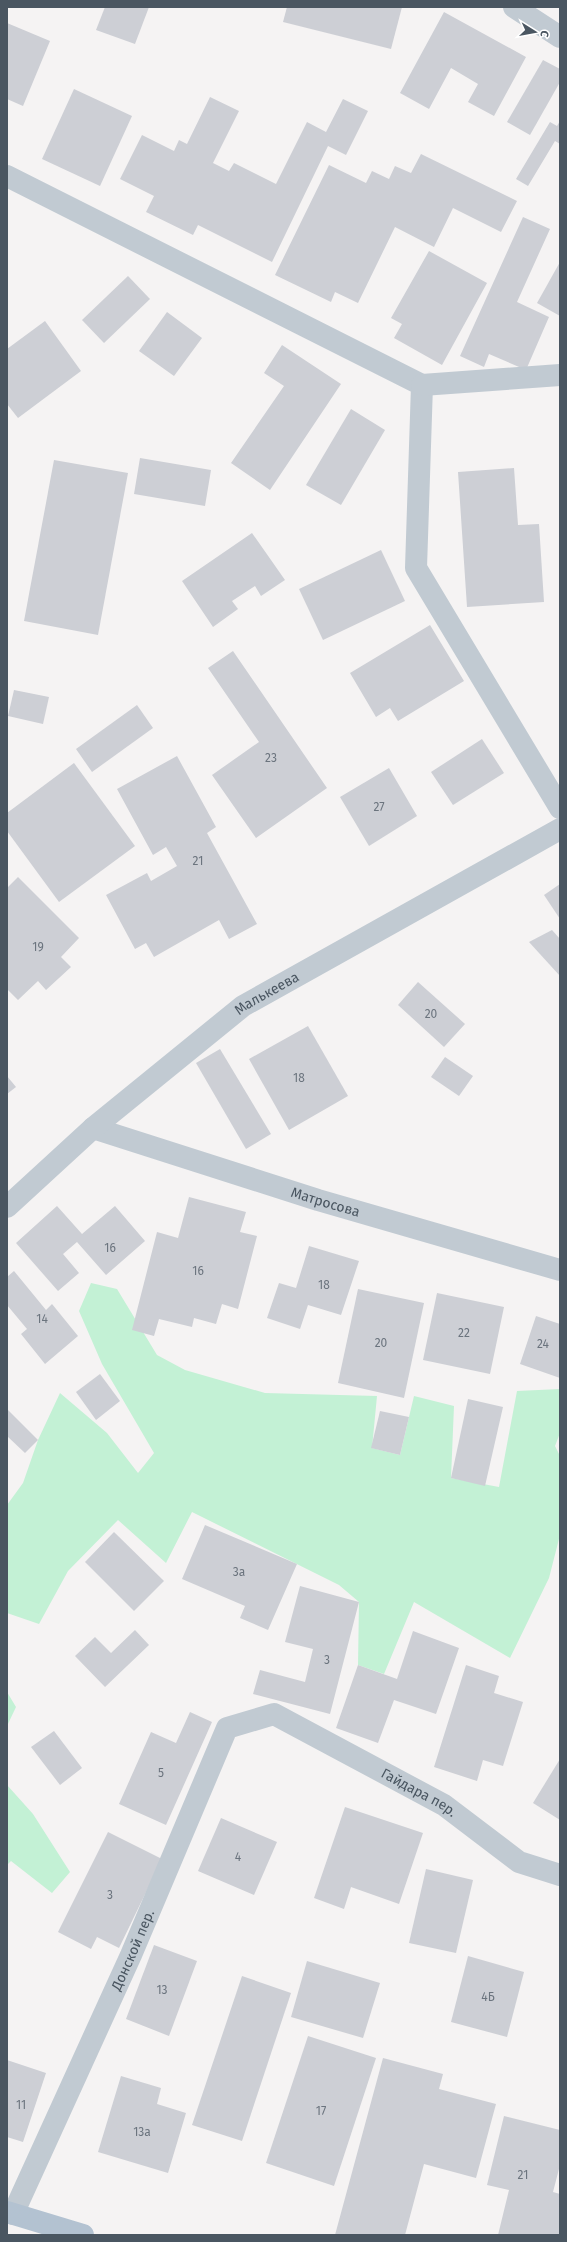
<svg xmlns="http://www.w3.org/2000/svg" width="567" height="2242" viewBox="0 0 567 2242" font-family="'Fira Sans',sans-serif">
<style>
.green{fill:#c3f1d5}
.building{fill:#cdcfd5}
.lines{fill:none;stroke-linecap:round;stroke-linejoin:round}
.minor{stroke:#c1cad2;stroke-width:22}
.tertiary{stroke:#c1cad2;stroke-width:22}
.primary{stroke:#b3c2d1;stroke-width:22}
.labels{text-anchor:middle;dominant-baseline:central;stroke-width:3;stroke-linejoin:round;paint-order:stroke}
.number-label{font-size:12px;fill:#6b747e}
.street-label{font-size:14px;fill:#4a5661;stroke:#fff}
</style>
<rect width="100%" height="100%" fill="#f5f3f3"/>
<!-- green -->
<g class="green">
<path d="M91,1283L117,1289L157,1355L185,1370L265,1393L377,1396L372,1448L400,1455L414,1396L454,1406L451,1478L499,1487L517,1391L560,1389V1433L555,1446L560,1456V1535L549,1578L510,1658L414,1602L384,1674L358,1665L359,1602L339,1585L192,1512L166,1563L118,1520L68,1571L39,1624L7,1613V1505L23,1483L38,1440L60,1393L107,1433L138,1473L154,1453L102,1364L79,1311Z"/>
<path d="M7,1692L16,1707L7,1726Z"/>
<path d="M7,1785L33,1814L70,1872L52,1893L11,1861L7,1865Z"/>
</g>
<!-- building -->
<g class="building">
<path d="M105,7H149L135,44L96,30Z"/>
<path d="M287,7H402L391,49L283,22Z"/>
<path d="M444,12L526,57L494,116L468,102L478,84L451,68L429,109L400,93Z"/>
<path d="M7,23L50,41L23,106L7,99Z"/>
<path d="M543,60L560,69V82L530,135L507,122Z"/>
<path d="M74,89L132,116L100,186L42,159Z"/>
<path d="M210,97L239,111L213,163L229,171L234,163L276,184L307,122L326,132L343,99L368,111L346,155L328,146L272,262L198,225L193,235L146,212L154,196L120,179L142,135L174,151L179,140L187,144Z"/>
<path d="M560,121V144L555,141L528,186L516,179L550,122L557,126Z"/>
<path d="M421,154L517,201L501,232L453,208L434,247L395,227L358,303L335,292L331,302L275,275L329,165L366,183L372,171L389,179L395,166L411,173Z"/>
<path d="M523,217L550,229L517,302L549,317L526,370L489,354L484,367L460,356Z"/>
<path d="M429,251L487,283L442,365L394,338L402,324L391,318Z"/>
<path d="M560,262V316L537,303Z"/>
<path d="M128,276L150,299L104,343L82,320Z"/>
<path d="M167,312L202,338L174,376L139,351Z"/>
<path d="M45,321L81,371L18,418L7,404V349Z"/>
<path d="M282,345L341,384L270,490L231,463L284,386L264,373Z"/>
<path d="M351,409L385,430L341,505L306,485Z"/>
<path d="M140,458L211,470L205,506L134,494Z"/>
<path d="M54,460L128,473L98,635L24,621Z"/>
<path d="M514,468L518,525L539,524L544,602L467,607L458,472Z"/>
<path d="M252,533L285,580L261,596L255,586L232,601L238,609L213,627L182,581Z"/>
<path d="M381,550L405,601L323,640L299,589Z"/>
<path d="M430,625L464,681L398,721L390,708L376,717L350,673Z"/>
<path d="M233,651L327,788L256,838L212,775L259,742L208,668Z"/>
<path d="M14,690L49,697L43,724L8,716Z"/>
<path d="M137,705L153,728L92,772L76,749Z"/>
<path d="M482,739L504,773L453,805L431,772Z"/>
<path d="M177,756L216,827L207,833L257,924L229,939L219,920L154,957L146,943L135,949L106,895L147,873L151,881L177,866L166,847L153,855L117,789Z"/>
<path d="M74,763L135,846L59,902L7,831V813Z"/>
<path d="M389,768L417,816L369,846L340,797Z"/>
<path d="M18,877L79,938L61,957L71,967L46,990L38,981L18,1000L7,989V888Z"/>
<path d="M560,884V919L544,895Z"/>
<path d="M552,930L560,939V976L529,942Z"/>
<path d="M418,982L465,1024L444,1047L398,1005Z"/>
<path d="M308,1026L348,1096L289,1130L249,1059Z"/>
<path d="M220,1049L271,1134L246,1149L196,1063Z"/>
<path d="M445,1057L473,1076L459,1096L431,1077Z"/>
<path d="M7,1076L16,1087L7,1094Z"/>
<path d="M189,1197L246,1212L240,1232L257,1236L238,1309L222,1304L216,1324L194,1318L192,1327L159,1319L154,1336L132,1330L157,1232L178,1238Z"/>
<path d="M57,1206L82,1234L115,1206L145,1241L106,1275L77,1242L63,1254L79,1273L58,1291L16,1243Z"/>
<path d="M309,1246L359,1261L341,1315L308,1305L300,1329L267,1318L279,1283L296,1288Z"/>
<path d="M14,1271L46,1310L52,1304L78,1336L45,1364L21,1334L27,1329L7,1305V1277Z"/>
<path d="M358,1289L424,1303L404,1398L338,1383Z"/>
<path d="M437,1293L504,1307L490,1374L423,1360Z"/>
<path d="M536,1316L560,1324V1378L520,1364Z"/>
<path d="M100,1374L120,1401L96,1420L76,1392Z"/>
<path d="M468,1399L503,1407L485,1486L451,1478Z"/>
<path d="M7,1409L38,1440L25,1453L7,1436Z"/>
<path d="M380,1411L409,1417L400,1455L371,1448Z"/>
<path d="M205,1525L297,1564L268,1630L240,1618L245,1606L182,1579Z"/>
<path d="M114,1532L164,1581L134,1611L85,1562Z"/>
<path d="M300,1586L359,1602L330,1714L253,1694L260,1670L305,1682L313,1649L285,1642Z"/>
<path d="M135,1630L149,1645L105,1687L75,1656L95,1637L111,1653Z"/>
<path d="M413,1631L459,1648L436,1714L394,1700L378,1743L336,1728L358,1665L397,1679Z"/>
<path d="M466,1665L499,1676L494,1693L523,1702L503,1766L483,1760L477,1781L434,1767Z"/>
<path d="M190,1712L212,1722L166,1825L119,1804L151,1732L176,1743Z"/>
<path d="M54,1731L82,1768L60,1785L31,1747Z"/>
<path d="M560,1759V1820L533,1803Z"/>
<path d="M345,1807L423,1833L399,1904L351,1887L344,1909L314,1898Z"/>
<path d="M221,1818L277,1842L254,1895L198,1871Z"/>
<path d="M108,1832L162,1859L119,1948L97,1937L91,1949L58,1932Z"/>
<path d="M426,1869L473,1880L456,1953L409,1943Z"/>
<path d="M154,1945L197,1961L169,2036L126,2019Z"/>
<path d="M468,1956L524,1972L507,2037L451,2022Z"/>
<path d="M307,1961L380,1983L363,2038L291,2017Z"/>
<path d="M242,1976L291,1993L242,2141L192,2125Z"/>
<path d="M308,2036L376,2058L334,2186L266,2163Z"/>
<path d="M383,2058L443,2074L439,2089L496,2104L476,2178L424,2164L405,2235H335Z"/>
<path d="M7,2060L46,2073L23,2142L7,2137Z"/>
<path d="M121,2076L161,2088L157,2104L186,2113L168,2173L98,2152Z"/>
<path d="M504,2116L560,2130V2165L553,2192L560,2194L559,2235H498L509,2190L487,2185Z"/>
</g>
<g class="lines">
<!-- minor -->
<g class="minor">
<path d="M514,7L560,37"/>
<path d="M7,176L422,385L416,568L560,808"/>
<path d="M422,385L560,375"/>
<path id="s1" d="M93,1128L318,1200L560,1270"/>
<path id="s2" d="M13,2214L131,1955L227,1728L274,1714L444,1805L519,1862L560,1875"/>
</g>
<!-- tertiary -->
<path class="tertiary" id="s3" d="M7,1207L93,1128L243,1006L560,829"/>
<!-- primary -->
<path class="primary" d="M7,2212L83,2235"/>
</g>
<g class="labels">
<!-- number labels -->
<g class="number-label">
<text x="271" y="758">23</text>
<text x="379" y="807">27</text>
<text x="198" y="861">21</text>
<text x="38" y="947">19</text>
<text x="431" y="1014">20</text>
<text x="299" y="1078">18</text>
<text x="110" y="1248">16</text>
<text x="198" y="1271">16</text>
<text x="324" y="1285">18</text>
<text x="42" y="1319">14</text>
<text x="464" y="1333">22</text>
<text x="381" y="1343">20</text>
<text x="543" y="1344">24</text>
<text x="239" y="1572">3а</text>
<text x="327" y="1660">3</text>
<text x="161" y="1773">5</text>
<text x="238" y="1857">4</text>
<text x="110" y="1895">3</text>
<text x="162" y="1990">13</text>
<text x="488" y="1997">4Б</text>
<text x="21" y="2105">11</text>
<text x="321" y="2111">17</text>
<text x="142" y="2132">13а</text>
<text x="523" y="2175">21</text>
</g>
<!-- street labels -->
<g class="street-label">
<text stroke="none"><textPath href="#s3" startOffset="337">Малькеева</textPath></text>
<text stroke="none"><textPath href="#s1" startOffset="244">Матросова</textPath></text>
<text stroke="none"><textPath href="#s2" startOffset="745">Гайдара пер.</textPath></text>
<text stroke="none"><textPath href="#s2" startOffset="290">Донской пер.</textPath></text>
</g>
</g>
<!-- border -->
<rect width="567" height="2242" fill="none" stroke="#4a5661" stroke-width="16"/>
<!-- north arrow -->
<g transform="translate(535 32) rotate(101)" stroke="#ffffff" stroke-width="3" paint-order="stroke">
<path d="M0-3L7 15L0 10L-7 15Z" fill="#4a5661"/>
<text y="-6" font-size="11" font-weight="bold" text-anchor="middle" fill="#4a5661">С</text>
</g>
</svg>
